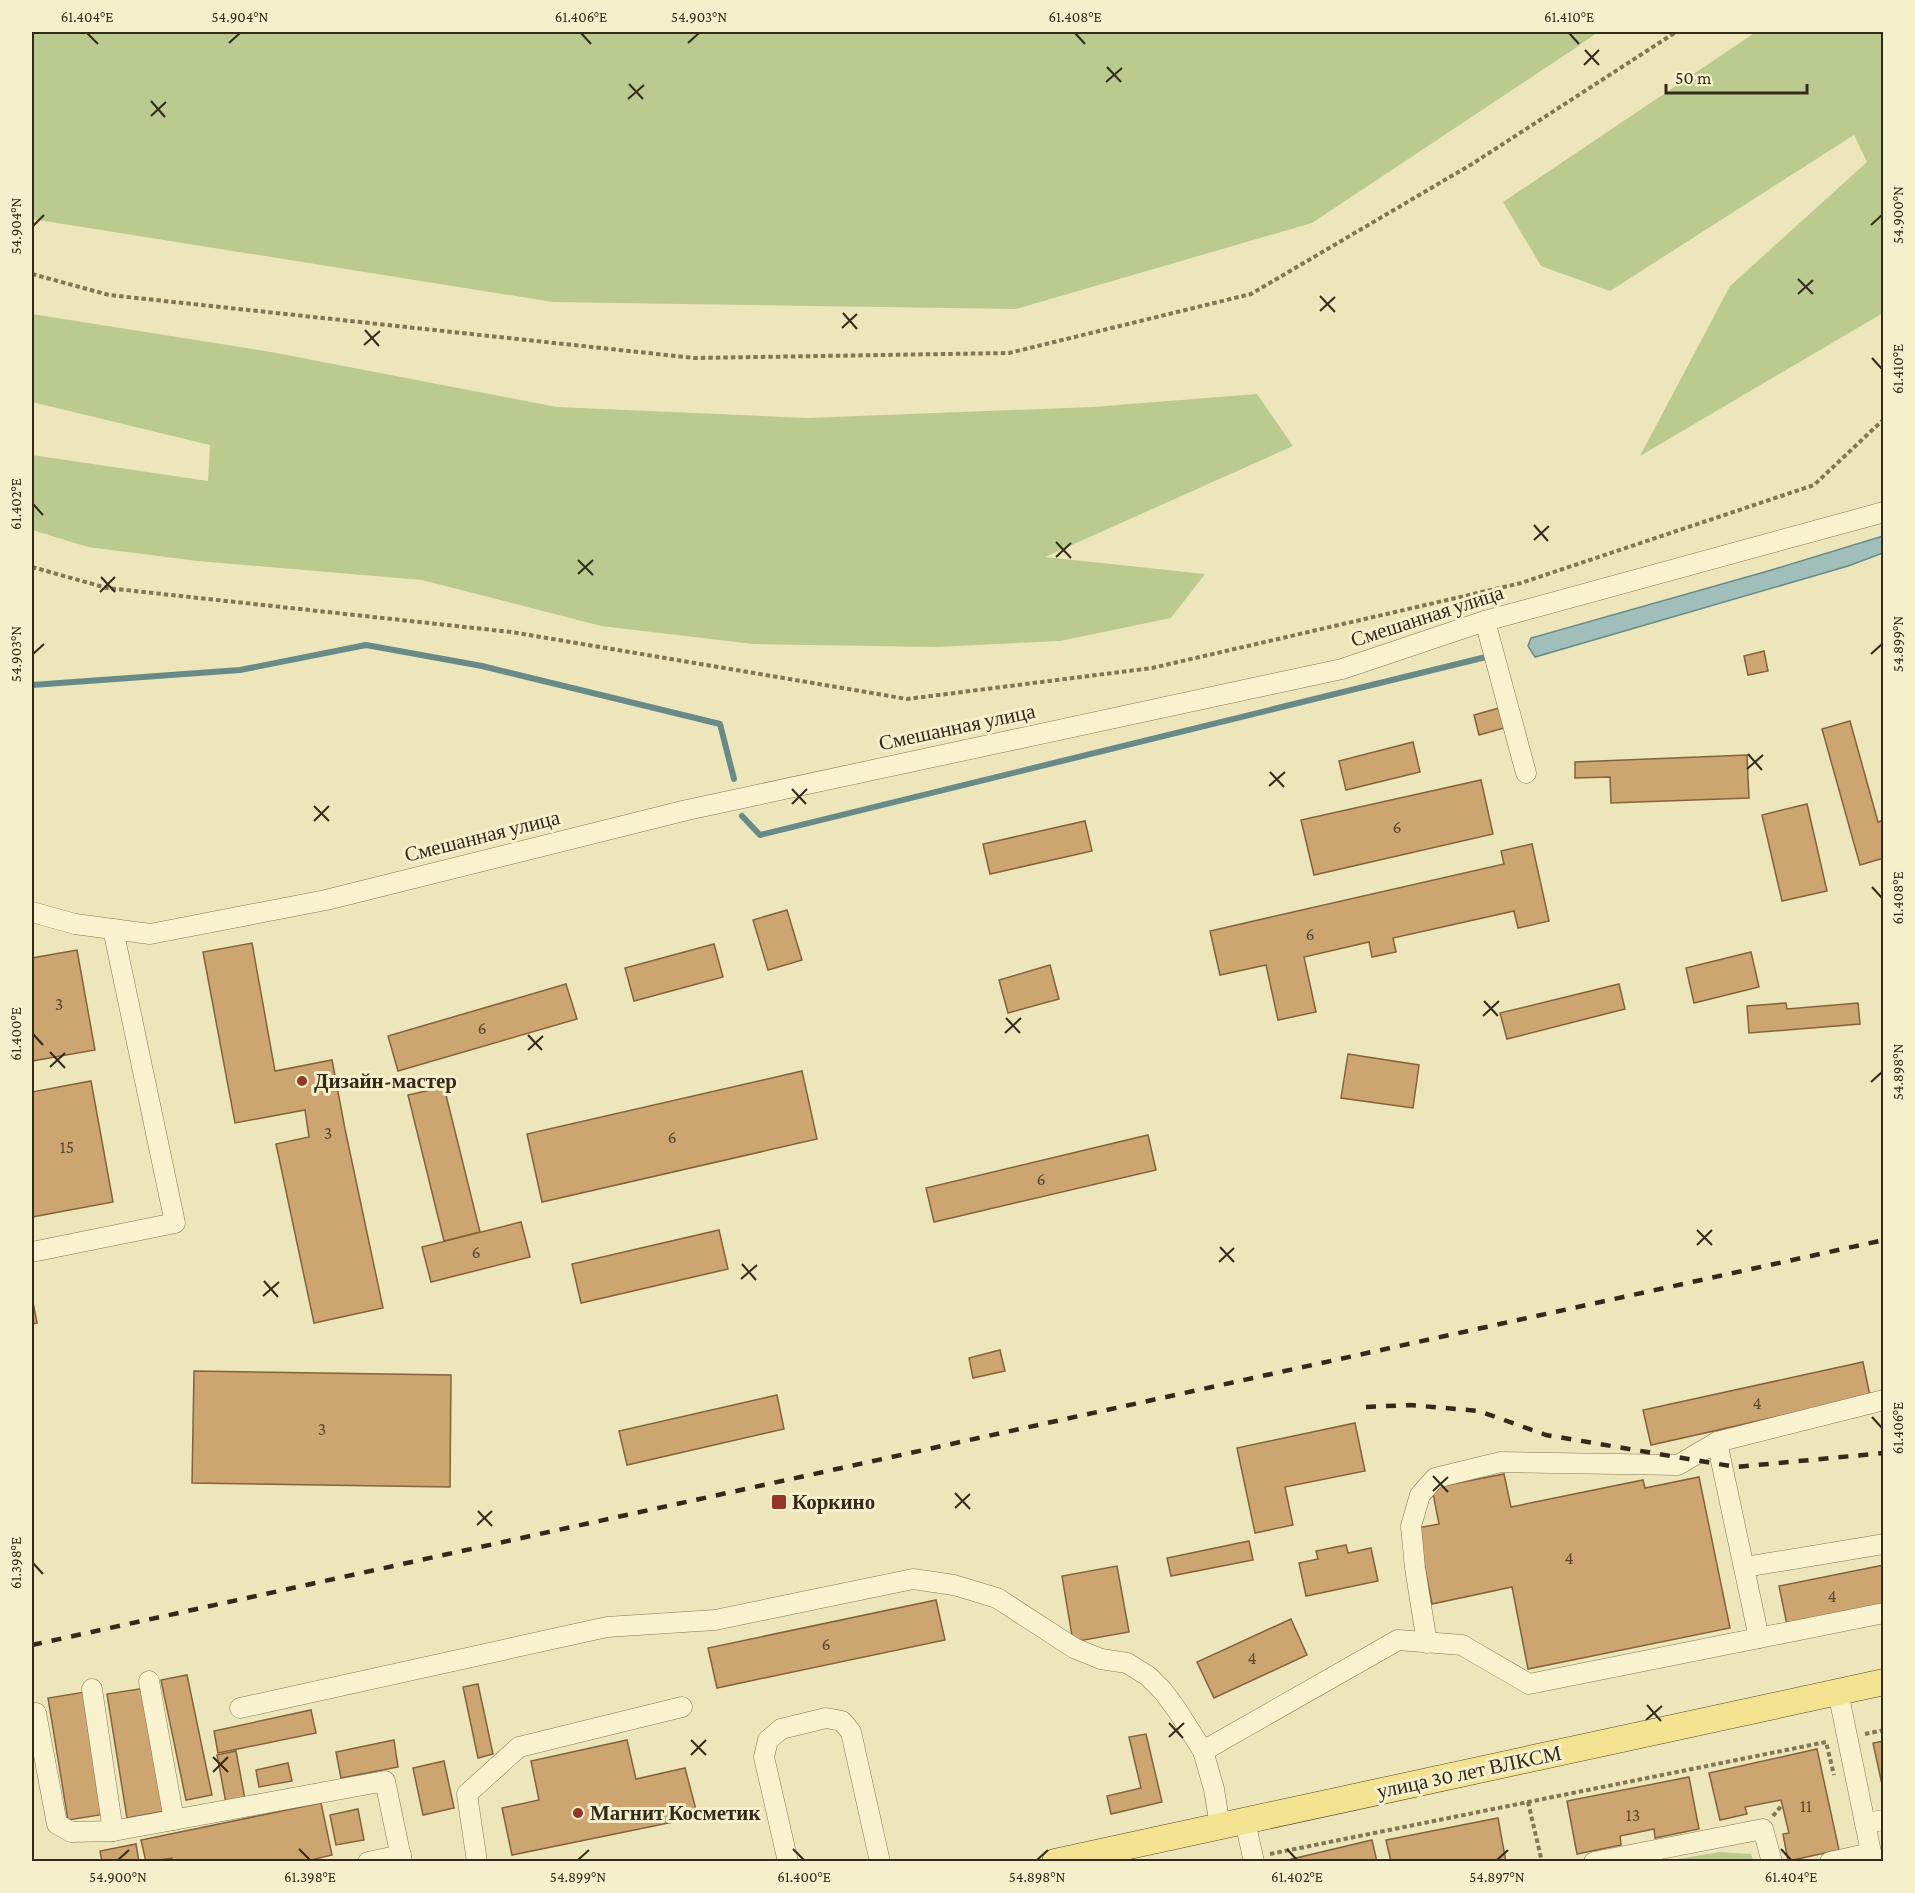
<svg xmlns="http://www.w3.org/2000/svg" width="1915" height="1893" viewBox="0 0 1915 1893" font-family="'Crimson Pro',serif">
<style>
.green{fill:#bbcb90}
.water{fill:#a0beba;stroke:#688b88;stroke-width:1.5}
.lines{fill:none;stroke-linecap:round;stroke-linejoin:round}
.stream{stroke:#688b88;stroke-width:6}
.building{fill:#cca571;stroke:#84633b;stroke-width:1.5}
.minor-casing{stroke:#847655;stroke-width:21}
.major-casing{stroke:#52432a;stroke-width:27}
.path{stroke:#847655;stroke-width:4;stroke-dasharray:4.5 3;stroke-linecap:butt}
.minor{stroke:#f9f2ce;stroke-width:20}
.major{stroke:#f3e391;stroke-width:26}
.rail{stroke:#332a1a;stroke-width:4.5;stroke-dasharray:10 10;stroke-linecap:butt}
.ticks{fill:none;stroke:#332a1a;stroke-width:2}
.poi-dot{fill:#943525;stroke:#f5efcb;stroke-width:2}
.labels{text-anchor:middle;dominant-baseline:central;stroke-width:6;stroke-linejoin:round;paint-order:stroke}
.number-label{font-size:18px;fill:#594930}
.street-label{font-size:21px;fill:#332a1a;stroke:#f5efcb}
.poi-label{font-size:21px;font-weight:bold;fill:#332a1a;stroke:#f5efcb;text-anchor:start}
.neatline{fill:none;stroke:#332a1a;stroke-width:2}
.ticks-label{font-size:15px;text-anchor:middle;fill:#332a1a}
</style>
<rect width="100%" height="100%" fill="#ede6bb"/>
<!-- green -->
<g class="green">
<path d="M32,32H1598L1577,47L1312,223L1016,309L553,302L32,219Z"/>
<path d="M1756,32H1883V313L1640,456L1730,286L1867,162L1854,135L1610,291L1541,266L1503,202Z"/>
<path d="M32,314L271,352L557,407L807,418L1092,407L1257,394L1293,446L1045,557L1205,574L1171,618L1060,641L935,647L753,644L601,626L422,580L197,561L88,547L32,530V455L208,481L210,445L32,402Z"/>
<path d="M1719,1852L1751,1854L1753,1861H1666Z"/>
</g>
<!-- water -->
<path class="water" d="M1883,536V553L1848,566L1535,657L1528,646L1531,638L1768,571Z"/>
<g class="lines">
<!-- stream -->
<g class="stream">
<path d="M32,685L240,670L366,645L482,666L720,724L734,779"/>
<path d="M742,816L760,835L1486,657"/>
</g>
</g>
<!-- building -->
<g class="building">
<path d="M1764,651L1768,671L1748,675L1744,656Z"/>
<path d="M1499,708L1504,728L1479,735L1474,715Z"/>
<path d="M1850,721L1878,822L1884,820V858L1860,865L1822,729Z"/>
<path d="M1413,742L1420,772L1346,790L1339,761Z"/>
<path d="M1747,755L1749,798L1611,803L1610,777L1575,778V762Z"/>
<path d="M1481,780L1493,834L1314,875L1301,820Z"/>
<path d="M1807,804L1827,891L1782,901L1762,815Z"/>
<path d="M1085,821L1092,851L990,874L983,844Z"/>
<path d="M1532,844L1549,921L1518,928L1514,911L1393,938L1396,952L1372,957L1369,942L1304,957L1316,1012L1278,1020L1266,965L1220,975L1210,931L1504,864L1501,851Z"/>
<path d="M787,910L802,960L768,970L753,920Z"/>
<path d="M252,943L275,1071L332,1060L345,1129L383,1308L314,1323L276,1144L309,1137L305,1110L235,1123L203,952Z"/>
<path d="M714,944L723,977L634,1001L625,968Z"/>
<path d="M77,950L95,1050L32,1061V958Z"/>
<path d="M1751,952L1759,987L1694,1003L1686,968Z"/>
<path d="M1050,965L1059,999L1008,1013L999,980Z"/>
<path d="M566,984L577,1019L398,1071L388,1036Z"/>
<path d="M1619,984L1625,1009L1507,1039L1500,1013Z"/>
<path d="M1786,1003L1787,1009L1858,1003L1860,1024L1749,1033L1747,1006Z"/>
<path d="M1348,1054L1419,1065L1413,1108L1341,1098Z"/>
<path d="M802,1071L817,1139L542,1202L527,1134Z"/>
<path d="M91,1081L113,1202L32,1217V1092Z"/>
<path d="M444,1087L480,1232L444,1241L408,1095Z"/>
<path d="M1148,1135L1156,1170L934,1222L926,1188Z"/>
<path d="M521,1222L530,1257L431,1282L422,1247Z"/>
<path d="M719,1230L728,1269L581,1303L572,1264Z"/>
<path d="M32,1297L37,1323L32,1324Z"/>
<path d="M1000,1350L1005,1371L973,1378L969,1358Z"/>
<path d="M1863,1362L1870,1396L1651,1445L1643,1410Z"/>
<path d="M194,1371L451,1375L450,1487L192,1483Z"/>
<path d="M777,1395L784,1429L627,1465L619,1431Z"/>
<path d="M1355,1423L1365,1471L1285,1487L1293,1525L1255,1533L1237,1448Z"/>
<path d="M1504,1474L1511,1507L1643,1480L1645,1488L1699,1477L1730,1628L1528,1669L1512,1587L1432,1604L1417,1528L1439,1524L1432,1488Z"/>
<path d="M1249,1541L1253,1560L1171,1576L1167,1558Z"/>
<path d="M1346,1545L1348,1553L1371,1548L1378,1581L1306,1596L1299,1563L1318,1559L1316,1551Z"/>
<path d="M1884,1565V1605L1787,1625L1779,1586Z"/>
<path d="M1117,1566L1129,1632L1073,1642L1062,1576Z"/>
<path d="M936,1600L945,1640L717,1688L708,1648Z"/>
<path d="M1291,1619L1307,1655L1214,1698L1197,1662Z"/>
<path d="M187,1675L212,1795L186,1800L161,1680Z"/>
<path d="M478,1684L493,1754L478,1758L463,1687Z"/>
<path d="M145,1688L165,1811L127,1818L107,1694Z"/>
<path d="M85,1692L106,1814L68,1820L48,1698Z"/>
<path d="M311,1710L316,1733L218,1753L214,1731Z"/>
<path d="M1146,1734L1162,1802L1111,1814L1107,1796L1141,1788L1129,1737Z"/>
<path d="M394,1740L398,1767L341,1778L336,1752Z"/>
<path d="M627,1740L636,1779L685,1768L698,1817L512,1855L502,1808L539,1800L531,1761Z"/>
<path d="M1884,1741V1789H1883L1873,1743Z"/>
<path d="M1817,1749L1839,1850L1788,1861L1783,1834L1789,1833L1781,1800L1745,1807L1747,1814L1720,1820L1709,1773Z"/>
<path d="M236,1751L245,1799L226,1803L217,1755Z"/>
<path d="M444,1761L454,1808L423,1815L413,1768Z"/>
<path d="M288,1763L292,1781L259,1787L256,1770Z"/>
<path d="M1689,1777L1699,1829L1655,1838L1654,1829L1620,1836L1621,1845L1577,1854L1567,1801Z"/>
<path d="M321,1803L332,1855L303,1862H172V1858L146,1862L141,1840Z"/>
<path d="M358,1809L364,1840L336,1845L330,1815Z"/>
<path d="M1498,1818L1506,1862H1391L1386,1840Z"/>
<path d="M1372,1840L1377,1862H1279Z"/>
<path d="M136,1844L139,1862H102L100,1851Z"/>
</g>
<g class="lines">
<!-- minor casing -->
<g class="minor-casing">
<g id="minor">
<path d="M1485,621L1526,773"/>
<path d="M32,912L75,924L150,934L326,900L687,810L1342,669L1485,621L1884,512"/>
<path d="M32,1252L175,1223L113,929"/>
<path d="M1717,1442L1759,1638"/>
<path d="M1745,1567L1884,1544"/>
<path d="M1427,1643L1415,1568L1411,1526L1420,1495L1435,1478L1501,1462L1678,1465L1717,1442L1884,1400"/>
<path d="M149,1681L174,1820"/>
<path d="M92,1689L113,1831"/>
<path d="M1838,1692L1873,1862"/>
<path d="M240,1708L607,1627L715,1620L913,1579L954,1585L997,1598L1074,1648L1101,1659L1127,1663L1148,1676L1163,1691L1177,1710L1203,1751L1214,1789L1220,1826"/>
<path d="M36,1713L57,1824L71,1832L113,1831L385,1781L402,1862"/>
<path d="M1203,1751L1398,1640L1462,1645L1529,1684L1884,1613"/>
<path d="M1245,1821L1254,1862"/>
<path d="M1865,1823L1884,1820"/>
<path d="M368,1862L401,1855"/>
<path d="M477,1862L467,1794L519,1747L682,1707"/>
<path d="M788,1862L764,1757L768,1740L781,1729L826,1718L842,1721L851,1732L880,1862"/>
<path d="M1594,1862L1763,1829L1772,1862"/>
<path d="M1830,1862L1871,1853"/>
</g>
</g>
<!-- major casing -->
<g class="major-casing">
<path id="major" d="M1055,1862L1884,1682"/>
</g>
<!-- path -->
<g class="path">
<path d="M32,274L109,295L694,358L1009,353L1251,294L1472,164L1676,32"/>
<path d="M32,567L107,588L511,632L907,699L1152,668L1521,583L1814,485L1884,419"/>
<path d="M1865,1734L1884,1730"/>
<path d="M1528,1802L1542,1862"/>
<path d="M1773,1816L1782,1805"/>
<path d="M1270,1854L1826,1742L1834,1775"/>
</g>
<!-- minor -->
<use href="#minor" class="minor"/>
<!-- major -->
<use href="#major" class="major"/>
<!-- rail -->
<g class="rail">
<path d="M1366,1407L1410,1405L1479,1411L1546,1435L1736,1467L1884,1453"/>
<path d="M32,1645L1884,1240"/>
</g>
</g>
<!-- ticks -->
<path class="ticks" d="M87,33L98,44M581,33L591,44M1075,33L1085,44M1569,33L1579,44M229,43L240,33M688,43L699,33M1585,50L1599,65M1584,65L1599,50M1107,67L1121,82M1106,82L1122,68M629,84L643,99M628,99L644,85M151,101L165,117M151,116L166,102M1871,225L1882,215M33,226L44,215M1798,279L1813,294M1798,294L1813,280M1320,296L1335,312M1320,311L1335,297M843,313L857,329M842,328L857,314M365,330L379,346M364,345L380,331M1872,358L1882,369M33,504L43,515M1534,525L1548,541M1534,540L1549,526M1056,542L1071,558M1056,557L1071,543M578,560L593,575M578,574L593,560M101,577L115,592M100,592L115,577M33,654L44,644M1871,654L1882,644M1748,754L1762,770M1747,769L1763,755M1270,772L1284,787M1269,786L1285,772M792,789L806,804M792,804L807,789M314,806L329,821M314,821L329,806M1872,887L1882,898M1484,1001L1498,1016M1483,1016L1499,1001M1006,1018L1020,1033M1005,1033L1021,1018M33,1034L43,1045M528,1035L542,1050M528,1050L543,1036M50,1052L65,1068M50,1067L65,1053M1871,1082L1882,1072M1697,1230L1712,1245M1697,1245L1712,1230M1220,1247L1234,1262M1219,1262L1234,1248M742,1264L756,1280M741,1279L757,1265M264,1281L278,1297M263,1296L279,1282M1872,1417L1882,1428M1433,1476L1448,1492M1433,1491L1448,1477M955,1493L970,1509M955,1508L970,1494M478,1511L492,1526M477,1525L492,1511M33,1563L43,1574M1647,1705L1661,1721M1646,1720L1662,1706M1169,1723L1183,1738M1169,1737L1184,1723M691,1740L706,1755M691,1755L706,1740M213,1757L228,1772M213,1772L228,1757M299,1849L310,1860M793,1849L804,1860M1287,1849L1297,1860M1781,1849L1791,1860M118,1860L129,1850M578,1860L589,1850M1037,1860L1048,1850M1497,1860L1508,1850"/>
<!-- markers -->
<g class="poi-dot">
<circle cx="302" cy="1081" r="6"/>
<rect x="771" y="1494" width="16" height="16" rx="3"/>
<circle cx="578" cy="1813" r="6"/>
</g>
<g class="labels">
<!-- number labels -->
<g class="number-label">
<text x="1397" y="827">6</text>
<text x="1310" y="934">6</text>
<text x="59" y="1004">3</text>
<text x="482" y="1028">6</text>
<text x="328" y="1133">3</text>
<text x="672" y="1137">6</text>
<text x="67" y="1147">15</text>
<text x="1041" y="1179">6</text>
<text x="476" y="1252">6</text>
<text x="1757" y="1403">4</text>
<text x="322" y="1429">3</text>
<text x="1569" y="1558">4</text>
<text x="1832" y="1596">4</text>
<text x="826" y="1644">6</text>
<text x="1252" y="1658">4</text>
<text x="1806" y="1806">11</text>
<text x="1633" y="1815">13</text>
</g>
<!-- street labels -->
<g class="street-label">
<text transform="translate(1427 616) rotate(-18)">Смешанная улица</text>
<text transform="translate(957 727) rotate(-12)">Смешанная улица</text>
<text transform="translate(482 836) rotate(-14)">Смешанная улица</text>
<text transform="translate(1469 1772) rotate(-12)">улица 30 лет ВЛКСМ</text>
</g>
<!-- poi labels -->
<g class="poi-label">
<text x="314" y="1081">Дизайн-мастер</text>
<text x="792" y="1502">Коркино</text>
<text x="590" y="1813">Магнит Косметик</text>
</g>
</g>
<!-- border -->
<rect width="1915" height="1893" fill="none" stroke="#f5efcb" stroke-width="66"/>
<!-- scale -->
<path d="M1666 84v9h141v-9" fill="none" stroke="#332a1a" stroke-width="3"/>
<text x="1675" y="84" font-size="18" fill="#332a1a" stroke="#f5efcb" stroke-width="4.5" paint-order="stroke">50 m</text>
<rect x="33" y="33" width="1849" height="1827" class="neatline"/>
<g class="ticks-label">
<text x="87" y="22">61.404°E</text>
<text x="240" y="22">54.904°N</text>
<text x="581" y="22">61.406°E</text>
<text x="699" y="22">54.903°N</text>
<text x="1075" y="22">61.408°E</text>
<text x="1569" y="22">61.410°E</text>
<text transform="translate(1898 215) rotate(-90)" y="5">54.900°N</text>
<text transform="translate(16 226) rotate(-90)" y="5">54.904°N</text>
<text transform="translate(1898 369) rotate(-90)" y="5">61.410°E</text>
<text transform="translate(16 504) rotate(-90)" y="5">61.402°E</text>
<text transform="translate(1898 644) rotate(-90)" y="5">54.899°N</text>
<text transform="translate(16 654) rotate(-90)" y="5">54.903°N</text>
<text transform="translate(1898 898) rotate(-90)" y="5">61.408°E</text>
<text transform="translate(16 1034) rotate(-90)" y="5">61.400°E</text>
<text transform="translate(1898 1072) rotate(-90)" y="5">54.898°N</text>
<text transform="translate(1898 1428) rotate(-90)" y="5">61.406°E</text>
<text transform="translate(16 1563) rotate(-90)" y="5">61.398°E</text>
<text x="118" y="1882">54.900°N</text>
<text x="310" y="1882">61.398°E</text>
<text x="578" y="1882">54.899°N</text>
<text x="804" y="1882">61.400°E</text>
<text x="1037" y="1882">54.898°N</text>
<text x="1297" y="1882">61.402°E</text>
<text x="1497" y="1882">54.897°N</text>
<text x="1791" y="1882">61.404°E</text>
</g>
</svg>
